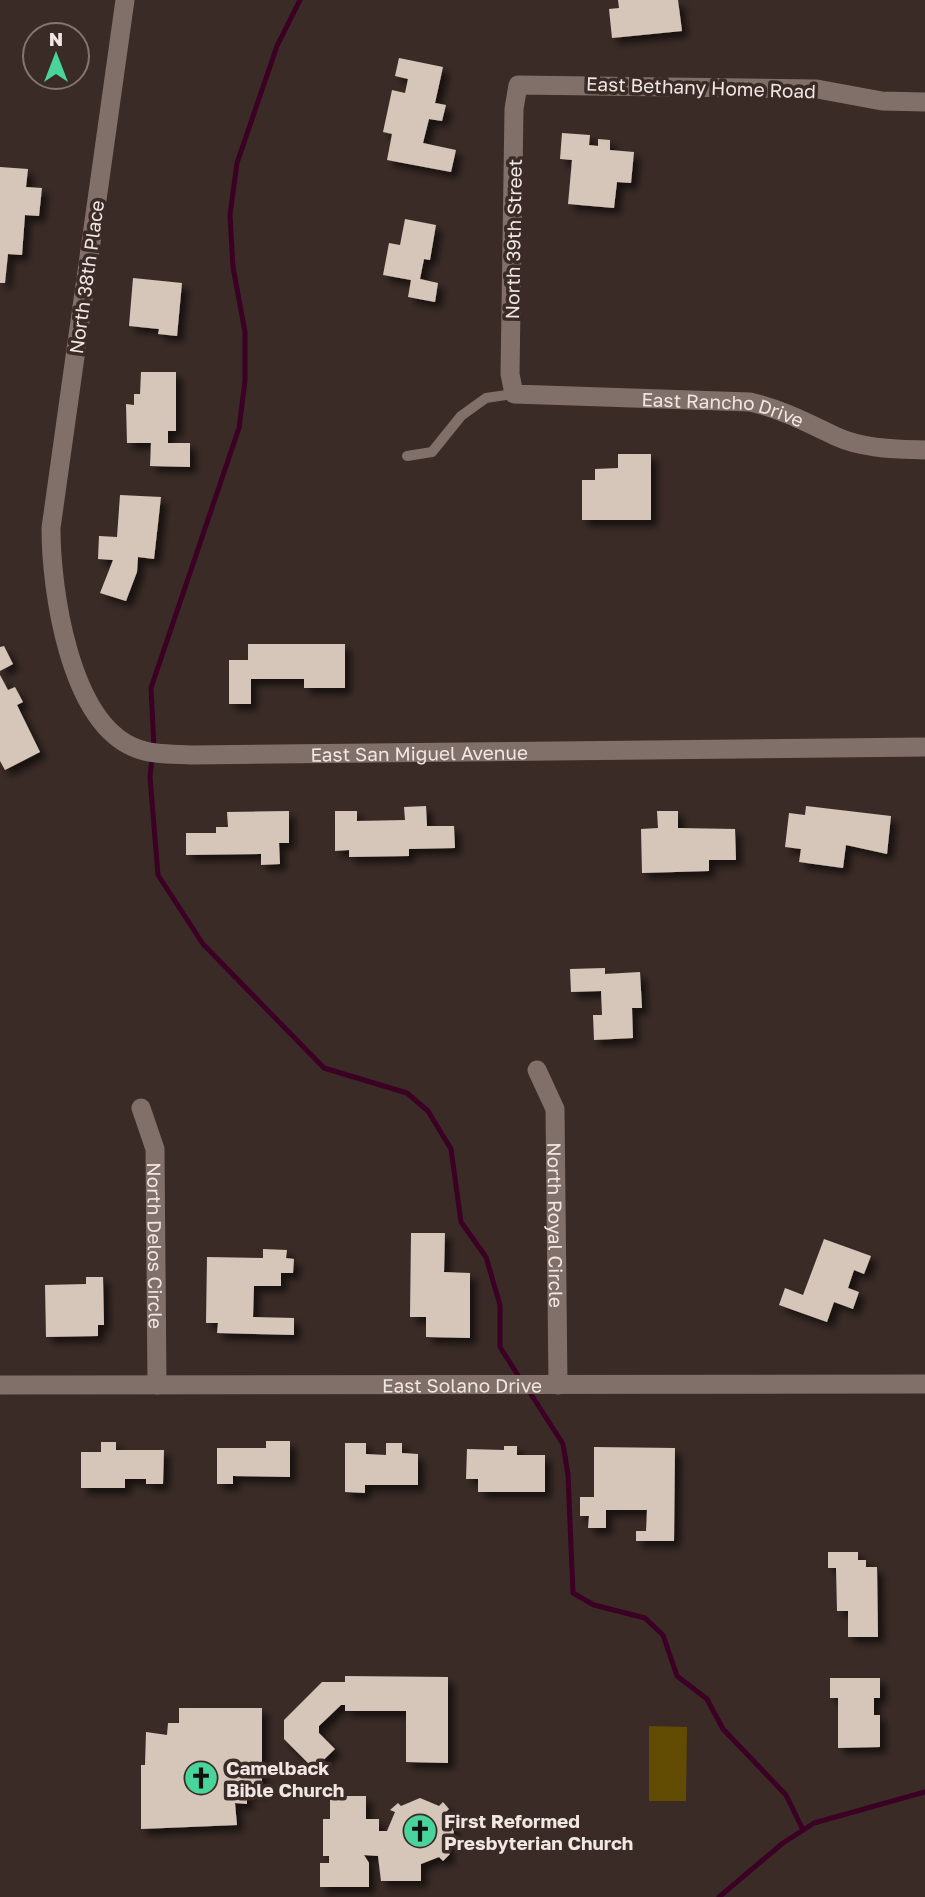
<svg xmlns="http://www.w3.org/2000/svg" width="925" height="1897" viewBox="0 0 925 1897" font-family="'Golos Text',sans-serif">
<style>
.green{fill:#624b02}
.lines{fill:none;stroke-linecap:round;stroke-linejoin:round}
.stream{stroke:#3b0024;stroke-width:5}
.building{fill:#d5c6b9;filter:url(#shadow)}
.lane{stroke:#816f69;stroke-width:10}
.street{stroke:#816f69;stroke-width:19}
.labels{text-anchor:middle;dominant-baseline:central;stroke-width:7;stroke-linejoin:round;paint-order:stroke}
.street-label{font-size:19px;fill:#f0e6e2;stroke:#3a2b26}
.poi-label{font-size:19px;font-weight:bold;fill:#f0e6e2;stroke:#3a2b26;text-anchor:start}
</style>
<defs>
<filter id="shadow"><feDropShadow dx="6" dy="6" stdDeviation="3.5" flood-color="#0009"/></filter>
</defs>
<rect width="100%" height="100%" fill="#3a2b26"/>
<!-- green -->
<path class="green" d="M649,1726L687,1727L686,1801H649Z"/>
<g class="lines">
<!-- stream -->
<g class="stream">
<path d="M154,748L151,688L239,428L245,381V332L233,267L230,215L237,163L277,46L300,0"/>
<path d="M152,758L150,777L158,875L203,944L324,1068L407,1093L428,1111L451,1149L461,1222L486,1257L500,1305V1347L521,1380"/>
<path d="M529,1391L563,1444L568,1475L573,1593L594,1605L645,1618L663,1635L677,1676L707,1699L723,1729L786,1795L803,1830"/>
<path d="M719,1897L783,1843L814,1823L925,1792"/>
</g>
</g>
<!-- building -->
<g class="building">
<path d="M618,0H678L682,31L612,38L609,9L619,8Z"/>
<path d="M399,58L443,67L435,103L446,105L442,121L429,119L423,143L456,150L451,172L387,160L392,134L383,132L392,90L405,93L408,79L395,76Z"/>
<path d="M562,133L590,135L589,145L598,146V139L610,140V150L634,152L631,183L617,182L614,208L568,204L572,160L560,159Z"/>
<path d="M0,167L28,169L26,187L42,188L39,216L25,215L22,255L8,254L5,283H0Z"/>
<path d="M405,219L436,225L430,260L424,259L420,279L438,283L435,302L408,297L411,280L383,275L389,243L400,245Z"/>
<path d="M133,278L182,283L177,336L158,334L159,329L129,326Z"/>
<path d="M141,372H176V431H168V443H190V467L150,466L151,443H127L126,404L134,405V394H140Z"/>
<path d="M618,454H651V520H582V480H595V469L618,468Z"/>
<path d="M120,495L161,497L154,559L138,557L137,572L126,601L100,593L113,560L98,559L99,536L117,537Z"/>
<path d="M248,644H345V688H304V679H251V704H229V660H248Z"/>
<path d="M4,646L13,664L0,671V647Z"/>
<path d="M0,675L8,690L15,687L23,702L17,705L40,752L5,770L0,761Z"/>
<path d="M426,806L427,826H454L455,848L409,849V856L349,857V850L335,851V811H357V821L405,820L404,807Z"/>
<path d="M806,806L891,816L887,854L846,845L843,868L799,862L801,849L785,847L789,813L805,815Z"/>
<path d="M289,811V843H279L280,864L261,865V854L186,855V833H216V827H228L227,812Z"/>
<path d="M657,811H678V828L735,829L736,860H709V871L642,873L641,829L658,828Z"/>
<path d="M605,968V974L640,972L642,1008H632L633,1038L594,1040L593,1015H602L601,991L571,992L570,969Z"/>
<path d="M411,1233H445L444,1272L470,1273V1338L426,1337V1317H410Z"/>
<path d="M824,1239L871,1256L864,1274L854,1270L848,1288L859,1292L853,1309L834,1302L827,1322L779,1305L785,1288L803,1295Z"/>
<path d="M263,1249L287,1250L286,1258L294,1259L293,1273H281V1286H254L253,1317L294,1318V1335L217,1333L218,1323H206L207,1257L263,1258Z"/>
<path d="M86,1277H103L104,1325H98V1336L46,1337L45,1285L86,1284Z"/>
<path d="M266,1441H290V1477L233,1476V1484H217V1448H266Z"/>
<path d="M101,1442H116V1450H164L163,1484H146V1479H125V1488H81V1452H101Z"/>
<path d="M345,1443H366V1454L386,1455V1443H402V1453L418,1454V1485H365V1493L345,1492Z"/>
<path d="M504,1446H517V1455H545V1492H478V1479H466L467,1449L504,1450Z"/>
<path d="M594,1447L675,1448L674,1541H636V1531H646L647,1510H606V1528H588L589,1516H580V1497H594Z"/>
<path d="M828,1552H858V1560H866V1567H877L878,1637H848V1611H837L836,1568H828Z"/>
<path d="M345,1676L448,1677V1763L406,1762V1711H345V1705H341L319,1726V1733L335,1749L314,1769L284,1739V1720L322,1682H345Z"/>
<path d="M830,1678H880V1698H874V1715H880V1747L838,1748V1698H830Z"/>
<path d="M179,1708H262V1791H247V1804L235,1803L237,1825L141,1829V1765H145L146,1732L167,1735L168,1723H179Z"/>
<path d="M330,1796H366V1819H379V1831H387L395,1812L390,1810L398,1803L401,1806L420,1798L439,1806L443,1802L449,1809L446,1812L454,1832L446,1851L450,1854L443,1861L439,1857L421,1864V1881H381L378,1856L364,1855L369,1863V1887H320V1863H329V1856H323V1819H330Z"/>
</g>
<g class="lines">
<!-- lane -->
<path class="lane" d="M407,456L432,452L461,416L486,398L514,394"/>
<!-- street -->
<g class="street">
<path id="s1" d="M125,0L51,528C51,589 69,719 133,747C151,755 172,754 191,755L925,747"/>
<path id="s2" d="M925,102L882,101L817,89L518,85L514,109L510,374L514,394L750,402C781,409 806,422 835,436C863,449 895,449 925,450"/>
<path id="s3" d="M537,1070L555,1109L558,1385"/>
<path id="s4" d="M141,1108L155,1149L157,1385"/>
<path id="s5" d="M0,1385L925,1384"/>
</g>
</g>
<!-- icons -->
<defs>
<g id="church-disc" transform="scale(1.75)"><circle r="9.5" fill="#49d49c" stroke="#3a2b26"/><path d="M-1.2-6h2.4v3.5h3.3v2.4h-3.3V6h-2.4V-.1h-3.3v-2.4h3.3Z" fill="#111"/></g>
</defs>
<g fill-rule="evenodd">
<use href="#church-disc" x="201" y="1778"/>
<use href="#church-disc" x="420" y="1831"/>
</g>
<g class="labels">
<!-- street labels -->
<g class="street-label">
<text transform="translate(701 87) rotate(2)">East Bethany Home Road</text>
<text transform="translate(513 239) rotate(-89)">North 39th Street</text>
<text transform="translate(86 277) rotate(-82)">North 38th Place</text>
<text stroke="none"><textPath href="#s2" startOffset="928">East Rancho Drive</textPath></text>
<text stroke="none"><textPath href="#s1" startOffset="1064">East San Miguel Avenue</textPath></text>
<text stroke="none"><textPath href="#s3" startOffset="159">North Royal Circle</textPath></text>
<text stroke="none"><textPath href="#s4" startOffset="140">North Delos Circle</textPath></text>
<text stroke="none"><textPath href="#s5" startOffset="462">East Solano Drive</textPath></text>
</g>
<!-- poi labels -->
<g class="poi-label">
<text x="226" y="1767">Camelback<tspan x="226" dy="22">Bible Church</tspan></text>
<text x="444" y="1820">First Reformed<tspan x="444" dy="22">Presbyterian Church</tspan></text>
</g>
</g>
<!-- north arrow -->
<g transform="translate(56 56)"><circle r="33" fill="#3a2b26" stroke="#837671" stroke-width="2"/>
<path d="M0-5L12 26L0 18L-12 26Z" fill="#49d49c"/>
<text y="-10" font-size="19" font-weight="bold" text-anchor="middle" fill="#f0e6e2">N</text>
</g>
</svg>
